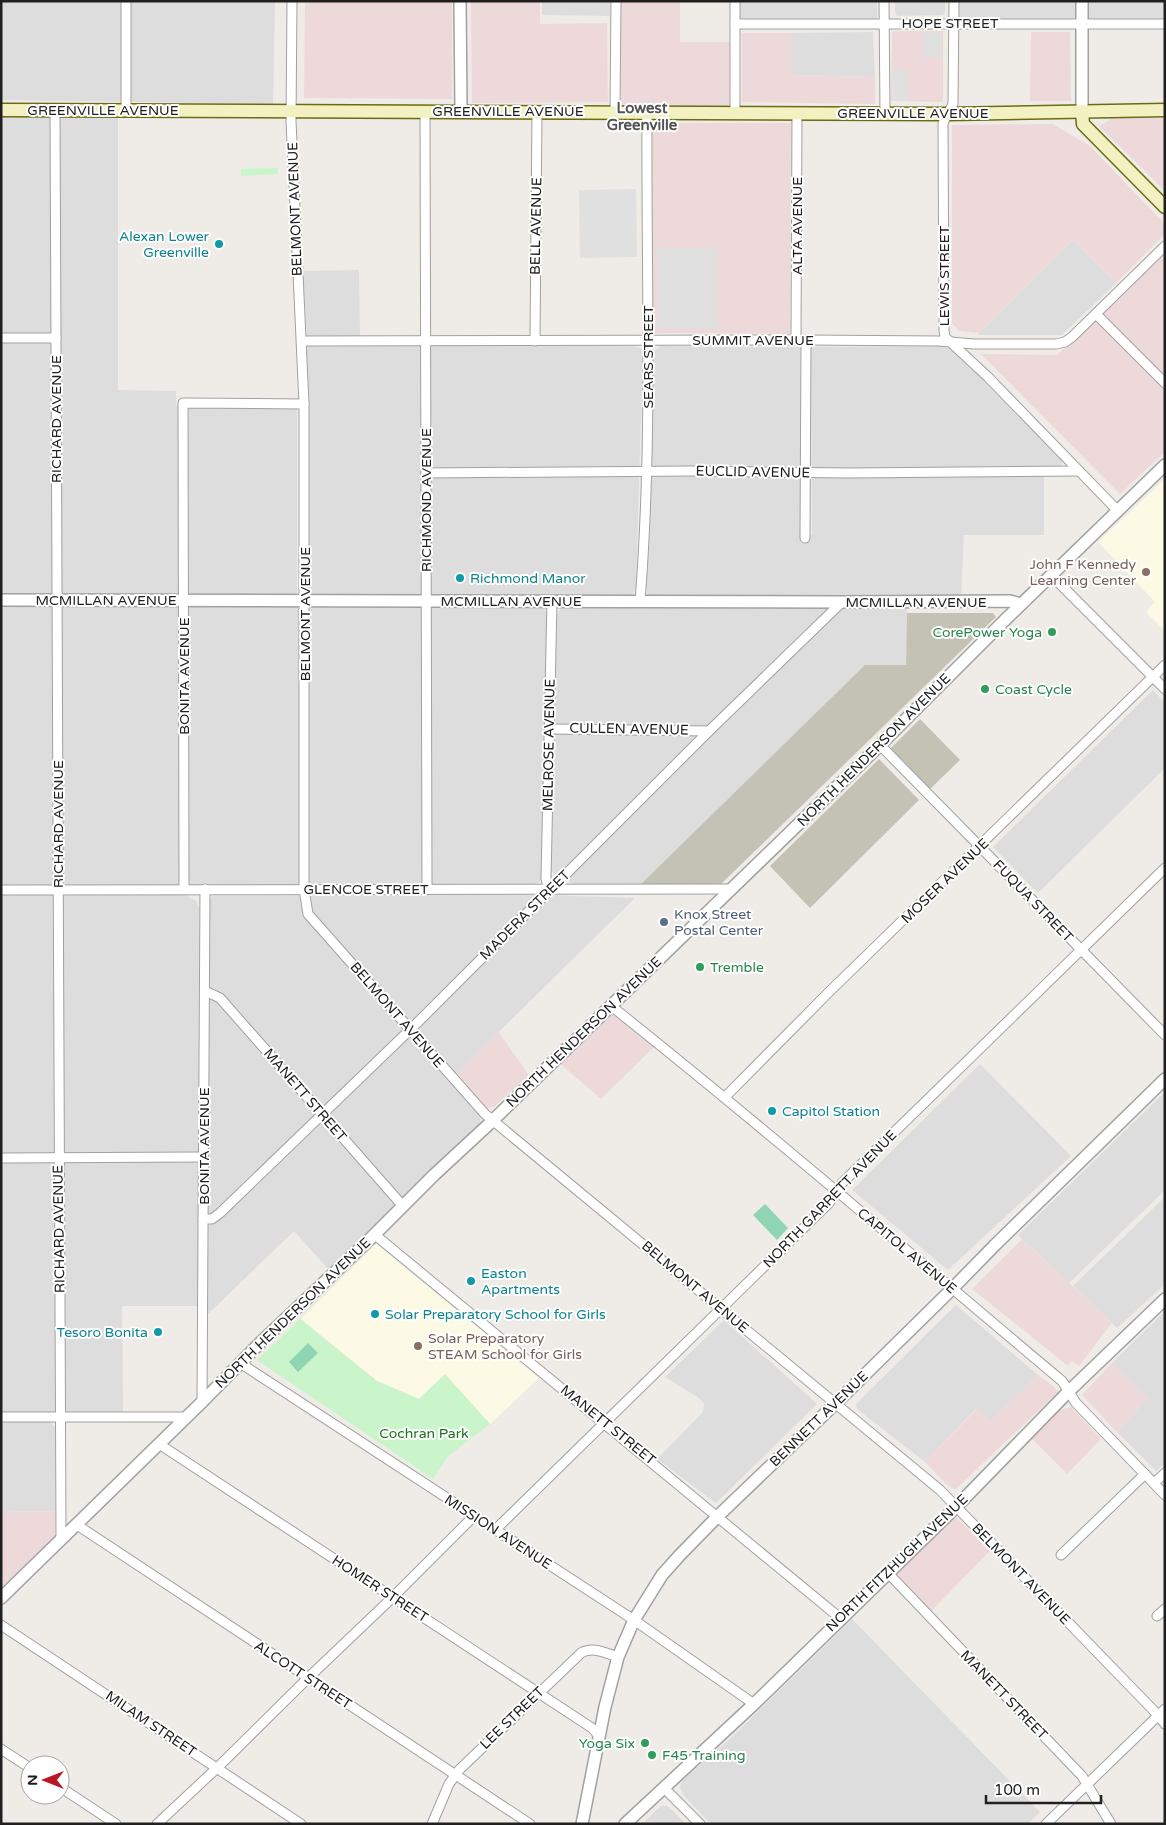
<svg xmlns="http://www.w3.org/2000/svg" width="1166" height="1825" viewBox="0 0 1166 1825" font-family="'Varela Round',sans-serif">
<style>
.residential{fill:#dedddd}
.commercial{fill:#eed9da}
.education{fill:#fcfae4}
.construction{fill:#c3c2b4}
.park{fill:#caf4ca}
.pitch{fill:#8fd5b4}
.parking{fill:#e0e0e0}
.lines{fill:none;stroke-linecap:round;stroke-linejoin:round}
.minor-casing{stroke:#a1a1a1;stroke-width:11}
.tertiary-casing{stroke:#a1a1a1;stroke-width:14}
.secondary-casing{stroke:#696c12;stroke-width:15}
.minor{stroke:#fff;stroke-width:9}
.tertiary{stroke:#fff;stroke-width:11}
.secondary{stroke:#f3f1c2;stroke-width:12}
.culture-dot{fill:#0f9aa8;stroke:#fff;stroke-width:2}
.education-dot{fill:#8d6e63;stroke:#fff;stroke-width:2}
.leisure-dot{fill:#2e9e5b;stroke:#fff;stroke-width:2}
.service-dot{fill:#5c6f8a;stroke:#fff;stroke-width:2}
.labels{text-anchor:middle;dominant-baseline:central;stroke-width:4;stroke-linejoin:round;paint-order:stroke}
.street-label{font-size:14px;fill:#202020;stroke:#fff}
.culture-label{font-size:14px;fill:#0d838f;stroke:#fff;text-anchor:start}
.education-label{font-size:14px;fill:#785e54;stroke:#fff;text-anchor:end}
.leisure-label{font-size:14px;fill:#27864d;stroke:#fff;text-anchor:start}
.service-label{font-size:14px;fill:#4e5e75;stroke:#fff;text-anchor:start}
.park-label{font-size:14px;fill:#197319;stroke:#fff}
.neighbourhood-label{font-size:15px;font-weight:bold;fill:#535353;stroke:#fff}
</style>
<rect width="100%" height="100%" fill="#efece7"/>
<!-- residential -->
<g class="residential">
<path d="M1,1H275L273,104L1,100Z"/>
<path d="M542,1H610V16L542,15Z"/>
<rect x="739" y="1" width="138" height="19"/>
<path d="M895,1H945V12L943,15L897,16L895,12Z"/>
<path d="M959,1H1165V20L959,19Z"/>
<path d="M873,32L875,77L791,75V33Z"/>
<path d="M1,116H118V390L176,391V405L297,408V608L543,606L548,615L542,879L536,885H1Z"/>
<path d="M1073,240L1116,283L1062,335H979V333Z"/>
<path d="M359,270L360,336H307L303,271Z"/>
<path d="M307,346H630L638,347L643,350L636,586L632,597L309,594Z"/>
<path d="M661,346L800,347L801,536L812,535L811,347L939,346L949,348L957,353L1062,459V463L1060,466L1044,468V535H964L961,596L648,595L646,587L650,533L651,353Z"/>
<path d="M907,607L906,665L865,666L641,884H573L551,871L555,617L561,608Z"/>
<path d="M1153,690L1165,703V768L1038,893L993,847Z"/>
<path d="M183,894L196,901L199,908L198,1306H122L123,1413H1V895Z"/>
<path d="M514,894L635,898L457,1073L447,1077L479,1115L481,1119L478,1126L330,1271L294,1231L208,1314L209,901L212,896Z"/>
<path d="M980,1064L1071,1156L948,1270L852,1190Z"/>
<path d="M1165,1092V1190L1069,1283L1018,1235Z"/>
<path d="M1165,1197V1284L1117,1328L1073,1286Z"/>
<path d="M956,1305L1038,1375L991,1421L976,1409L925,1462L857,1409L856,1404Z"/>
<path d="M1165,1311V1464L1156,1471L1117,1432L1148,1398L1113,1362Z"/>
<path d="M724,1320L817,1404L716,1503L657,1459L703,1412L704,1404L699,1398L665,1377Z"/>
<path d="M1,1422H50L55,1427V1511L1,1512Z"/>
<path d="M852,1619L1040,1812L1028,1824H711L684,1796L680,1787L682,1780L732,1737Z"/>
<path d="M661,1806H668L686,1824H642Z"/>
</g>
<!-- commercial -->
<g class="commercial">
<path d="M305,1H452V99L304,98Z"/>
<path d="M471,1H540V24L607,23L608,102L472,103Z"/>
<path d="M621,1H680V42H731V101L727,108L622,107L621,101Z"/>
<path d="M892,31H943V102L891,101Z"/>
<path d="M1031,32H1070L1071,101H1030Z"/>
<path d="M742,33H791L792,75L875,77V104L742,102Z"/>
<path d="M1115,117L1165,118V191L1099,126Z"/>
<path d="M652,123H791L790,334L652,333Z"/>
<path d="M1053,124L1090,146L1165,224V234L1116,283L1073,240L979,333L959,331L952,323V125Z"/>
<path d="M1165,254V452L1120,494L981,354L1057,355Z"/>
<path d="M613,1014L654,1047L601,1099L557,1061L607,1015Z"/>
<path d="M498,1031L529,1075L494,1107L487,1108L457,1073Z"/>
<path d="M1022,1239L1112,1323L1079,1366L1072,1361L1068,1366L972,1289Z"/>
<path d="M1113,1362L1148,1398L1117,1432L1082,1395Z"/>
<path d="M1038,1375L1052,1385L1058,1392L955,1490L944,1482L925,1462L977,1409L991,1420Z"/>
<path d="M1071,1407L1101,1439L1067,1474L1032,1439L1059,1410Z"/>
<path d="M55,1511V1537L1,1589V1512Z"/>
<path d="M955,1516L990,1551L931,1611L896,1575Z"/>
</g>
<!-- education -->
<g class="education">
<path d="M1165,479V631L1146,612L1155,602L1098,542Z"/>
<path d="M376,1244L539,1378L490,1424L445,1375L419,1399L377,1381L301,1319Z"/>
</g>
<!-- construction -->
<g class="construction">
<path d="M907,613H993L996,617L721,884H641L865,665H906Z"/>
<path d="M920,719L960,760L930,789L890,749Z"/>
<path d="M879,759L919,800L810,908L770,866Z"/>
</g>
<!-- park -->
<g class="park">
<path d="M278,168V174L241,176V169Z"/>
<path d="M300,1319L377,1381L419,1399L445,1374L490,1424L448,1456L433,1479L257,1360Z"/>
</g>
<!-- pitch -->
<g class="pitch">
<path d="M765,1204L788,1228L777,1240L753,1215Z"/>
<path d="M308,1343L318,1353L298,1372L289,1362Z"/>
</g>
<!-- parking -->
<g class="parking">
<rect x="923" y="33" width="19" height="24"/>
<rect x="892" y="70" width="15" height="31"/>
<path d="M636,189L637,257L580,258L579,190Z"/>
<rect x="657" y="248" width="60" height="80"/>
</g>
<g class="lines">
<!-- minor casing -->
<g class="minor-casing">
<g id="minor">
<path d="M126,1V111"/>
<path d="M292,1L291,121L304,404V889L308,914L485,1114L940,1490L1158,1715L1165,1724"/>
<path d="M884,1L885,113"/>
<path d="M954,1L953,104L943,123L944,330L945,337L988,377L1118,511"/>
<path d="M735,24H1165"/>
<path d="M55,110L61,1539"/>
<path d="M425,111L427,889"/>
<path d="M615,112L616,1"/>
<path d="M735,113V1"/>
<path d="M1096,314L1165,383"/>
<path d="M1,338H56"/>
<path d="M796,340L797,113"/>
<path d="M302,341L806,340L939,341L974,344H1056L1065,342L1072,337L1165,246"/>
<path d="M535,341L537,111"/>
<path d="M426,473L690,471L850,473L1079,471"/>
<path d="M805,538L806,340"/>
<path d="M1052,576L1165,689"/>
<path d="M640,601C653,438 646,275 647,112"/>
<path d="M549,729L709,731"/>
<path d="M880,745L1165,1035"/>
<path d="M184,889L183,403L304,404"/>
<path d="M549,889L546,879L552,601"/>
<path d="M1,890L732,889"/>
<path d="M205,991L220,998L402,1205"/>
<path d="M610,1005C763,1127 912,1255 1062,1381L1076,1403L1165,1495"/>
<path d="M725,1097L830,991L1165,665"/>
<path d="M1,1158L203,1157"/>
<path d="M203,1219H212L220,1213L418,1022L709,731L842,602"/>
<path d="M374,1234L840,1618"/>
<path d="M240,1363L634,1620L754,1704"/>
<path d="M202,1402L205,889"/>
<path d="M1,1417H187"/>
<path d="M159,1444L592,1728L599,1736"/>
<path d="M1154,1483L1165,1473"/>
<path d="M77,1525L530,1824"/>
<path d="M495,1530L829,1203L842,1183L1165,868"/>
<path d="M1061,1555L1145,1474"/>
<path d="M888,1573L1082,1776L1111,1824"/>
<path d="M1157,1616L1165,1609"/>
<path d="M1,1625L301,1824"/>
<path d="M1,1749L30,1768"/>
<path d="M60,1787L116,1824"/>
<path d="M664,1788L700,1824"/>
<path d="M157,1824L217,1768L308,1678L393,1597L474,1516"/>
<path d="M432,1824L449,1784L459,1770L581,1653C593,1646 605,1653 618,1657"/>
<path d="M1046,1824L1165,1709"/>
</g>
</g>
<!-- tertiary casing -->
<g class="tertiary-casing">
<g id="tertiary">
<path d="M460,1L461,111"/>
<path d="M1082,111V1"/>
<path d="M1,600L842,602L1010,601L1021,604"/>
<path d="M1,1598L202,1402L262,1341L370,1239L434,1175L488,1125L880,745L1007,618L1165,465"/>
<path d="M582,1824L605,1707L618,1657L634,1620L662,1575L679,1556L718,1516L836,1403L952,1289L995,1245L1165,1079"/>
<path d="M625,1824L754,1704L956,1507L1069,1391L1165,1299"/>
</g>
</g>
<!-- secondary casing -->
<g class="secondary-casing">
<g id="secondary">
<path d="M1,110L948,114L1165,110"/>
<path d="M1082,111L1083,124L1165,207"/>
</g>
</g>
<!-- minor -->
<use href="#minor" class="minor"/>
<!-- tertiary -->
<use href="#tertiary" class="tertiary"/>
<!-- secondary -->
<use href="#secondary" class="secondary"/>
</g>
<!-- markers -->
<g class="culture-dot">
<circle cx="219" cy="244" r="5"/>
<circle cx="460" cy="578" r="5"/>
<circle cx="772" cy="1111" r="5"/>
<circle cx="471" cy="1281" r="5"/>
<circle cx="375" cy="1314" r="5"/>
<circle cx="158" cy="1332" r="5"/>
</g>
<g class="education-dot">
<circle cx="1146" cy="572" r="5"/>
<circle cx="418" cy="1346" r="5"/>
</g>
<g class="leisure-dot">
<circle cx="1052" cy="632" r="5"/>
<circle cx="985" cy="689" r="5"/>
<circle cx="700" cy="967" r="5"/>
<circle cx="645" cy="1743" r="5"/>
<circle cx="652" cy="1755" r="5"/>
</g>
<circle class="service-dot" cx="664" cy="922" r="5"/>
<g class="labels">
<!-- street labels -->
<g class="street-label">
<text x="950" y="23">HOPE STREET</text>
<text x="103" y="110">GREENVILLE AVENUE</text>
<text x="508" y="111">GREENVILLE AVENUE</text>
<text x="913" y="113">GREENVILLE AVENUE</text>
<text transform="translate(295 209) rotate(-92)">BELMONT AVENUE</text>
<text transform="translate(536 226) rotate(-89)">BELL AVENUE</text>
<text transform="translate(797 226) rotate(-90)">ALTA AVENUE</text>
<text transform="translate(944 276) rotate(-90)">LEWIS STREET</text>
<text x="753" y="340">SUMMIT AVENUE</text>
<text transform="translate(648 357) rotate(-90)">SEARS STREET</text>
<text transform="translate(56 419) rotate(-90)">RICHARD AVENUE</text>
<text transform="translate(753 472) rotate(1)">EUCLID AVENUE</text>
<text transform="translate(426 500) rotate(-90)">RICHMOND AVENUE</text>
<text x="106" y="600">MCMILLAN AVENUE</text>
<text x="511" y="601">MCMILLAN AVENUE</text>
<text x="916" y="602">MCMILLAN AVENUE</text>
<text transform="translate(305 614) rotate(-90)">BELMONT AVENUE</text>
<text transform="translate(184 676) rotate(-90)">BONITA AVENUE</text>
<text transform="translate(629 729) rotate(1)">CULLEN AVENUE</text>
<text transform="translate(549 745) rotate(-89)">MELROSE AVENUE</text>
<text transform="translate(874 750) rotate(-45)">NORTH HENDERSON AVENUE</text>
<text transform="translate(58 824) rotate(-90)">RICHARD AVENUE</text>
<text transform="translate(945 881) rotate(-44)">MOSER AVENUE</text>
<text x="366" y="889">GLENCOE STREET</text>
<text transform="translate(1033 901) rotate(46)">FUQUA STREET</text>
<text transform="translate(525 915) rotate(-45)">MADERA STREET</text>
<text transform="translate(397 1015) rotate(49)">BELMONT AVENUE</text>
<text transform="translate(584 1032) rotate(-44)">NORTH HENDERSON AVENUE</text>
<text transform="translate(305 1095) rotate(49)">MANETT STREET</text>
<text transform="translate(204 1146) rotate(-90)">BONITA AVENUE</text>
<text transform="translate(830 1199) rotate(-46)">NORTH GARRETT AVENUE</text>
<text transform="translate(59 1229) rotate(-91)">RICHARD AVENUE</text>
<text transform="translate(907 1251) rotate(40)">CAPITOL AVENUE</text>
<text transform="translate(695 1287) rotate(40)">BELMONT AVENUE</text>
<text transform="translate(293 1313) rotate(-44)">NORTH HENDERSON AVENUE</text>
<text transform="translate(819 1419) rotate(-44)">BENNETT AVENUE</text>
<text transform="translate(608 1425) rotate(39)">MANETT STREET</text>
<text transform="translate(498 1532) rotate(33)">MISSION AVENUE</text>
<text transform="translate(897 1563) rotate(-44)">NORTH FITZHUGH AVENUE</text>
<text transform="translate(1021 1574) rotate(46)">BELMONT AVENUE</text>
<text transform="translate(380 1589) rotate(33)">HOMER STREET</text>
<text transform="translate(303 1675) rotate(33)">ALCOTT STREET</text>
<text transform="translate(1004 1695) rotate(46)">MANETT STREET</text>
<text transform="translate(512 1718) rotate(-44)">LEE STREET</text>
<text transform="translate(151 1724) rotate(34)">MILAM STREET</text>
</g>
<!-- culture labels -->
<g class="culture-label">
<text x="209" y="236" text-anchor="end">Alexan Lower<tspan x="209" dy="16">Greenville</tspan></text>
<text x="470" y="578">Richmond Manor</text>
<text x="782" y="1111">Capitol Station</text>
<text x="481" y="1273">Easton<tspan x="481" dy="16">Apartments</tspan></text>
<text x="385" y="1314">Solar Preparatory School for Girls</text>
<text x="148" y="1332" text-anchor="end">Tesoro Bonita</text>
</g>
<!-- education labels -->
<g class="education-label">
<text x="1136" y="564">John F Kennedy<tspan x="1136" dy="16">Learning Center</tspan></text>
<text x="428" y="1338" text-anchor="start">Solar Preparatory<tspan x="428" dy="16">STEAM School for Girls</tspan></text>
</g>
<!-- leisure labels -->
<g class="leisure-label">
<text x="1042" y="632" text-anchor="end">CorePower Yoga</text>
<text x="995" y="689">Coast Cycle</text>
<text x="710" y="967">Tremble</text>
<text x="635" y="1743" text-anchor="end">Yoga Six</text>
<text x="662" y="1755">F45 Training</text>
</g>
<!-- service labels -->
<g class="service-label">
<text x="674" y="914">Knox Street<tspan x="674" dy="16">Postal Center</tspan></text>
</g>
<!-- park labels -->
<g class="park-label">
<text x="424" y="1433">Cochran Park</text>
</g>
<!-- neighbourhood labels -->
<g class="neighbourhood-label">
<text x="642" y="108">Lowest<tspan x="642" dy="17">Greenville</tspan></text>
</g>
</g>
<!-- border -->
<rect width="1166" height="1825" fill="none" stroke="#202020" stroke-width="5"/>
<!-- north arrow -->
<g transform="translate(45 1780) rotate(270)"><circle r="24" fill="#ffffff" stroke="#a6a6a6"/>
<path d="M0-4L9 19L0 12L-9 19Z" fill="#b91724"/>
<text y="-8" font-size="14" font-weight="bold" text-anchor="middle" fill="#202020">N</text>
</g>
<!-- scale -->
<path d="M986 1795v8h115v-8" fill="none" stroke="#202020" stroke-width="2.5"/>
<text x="994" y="1795" font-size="15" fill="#202020" stroke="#ffffff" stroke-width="4" paint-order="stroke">100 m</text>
</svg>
